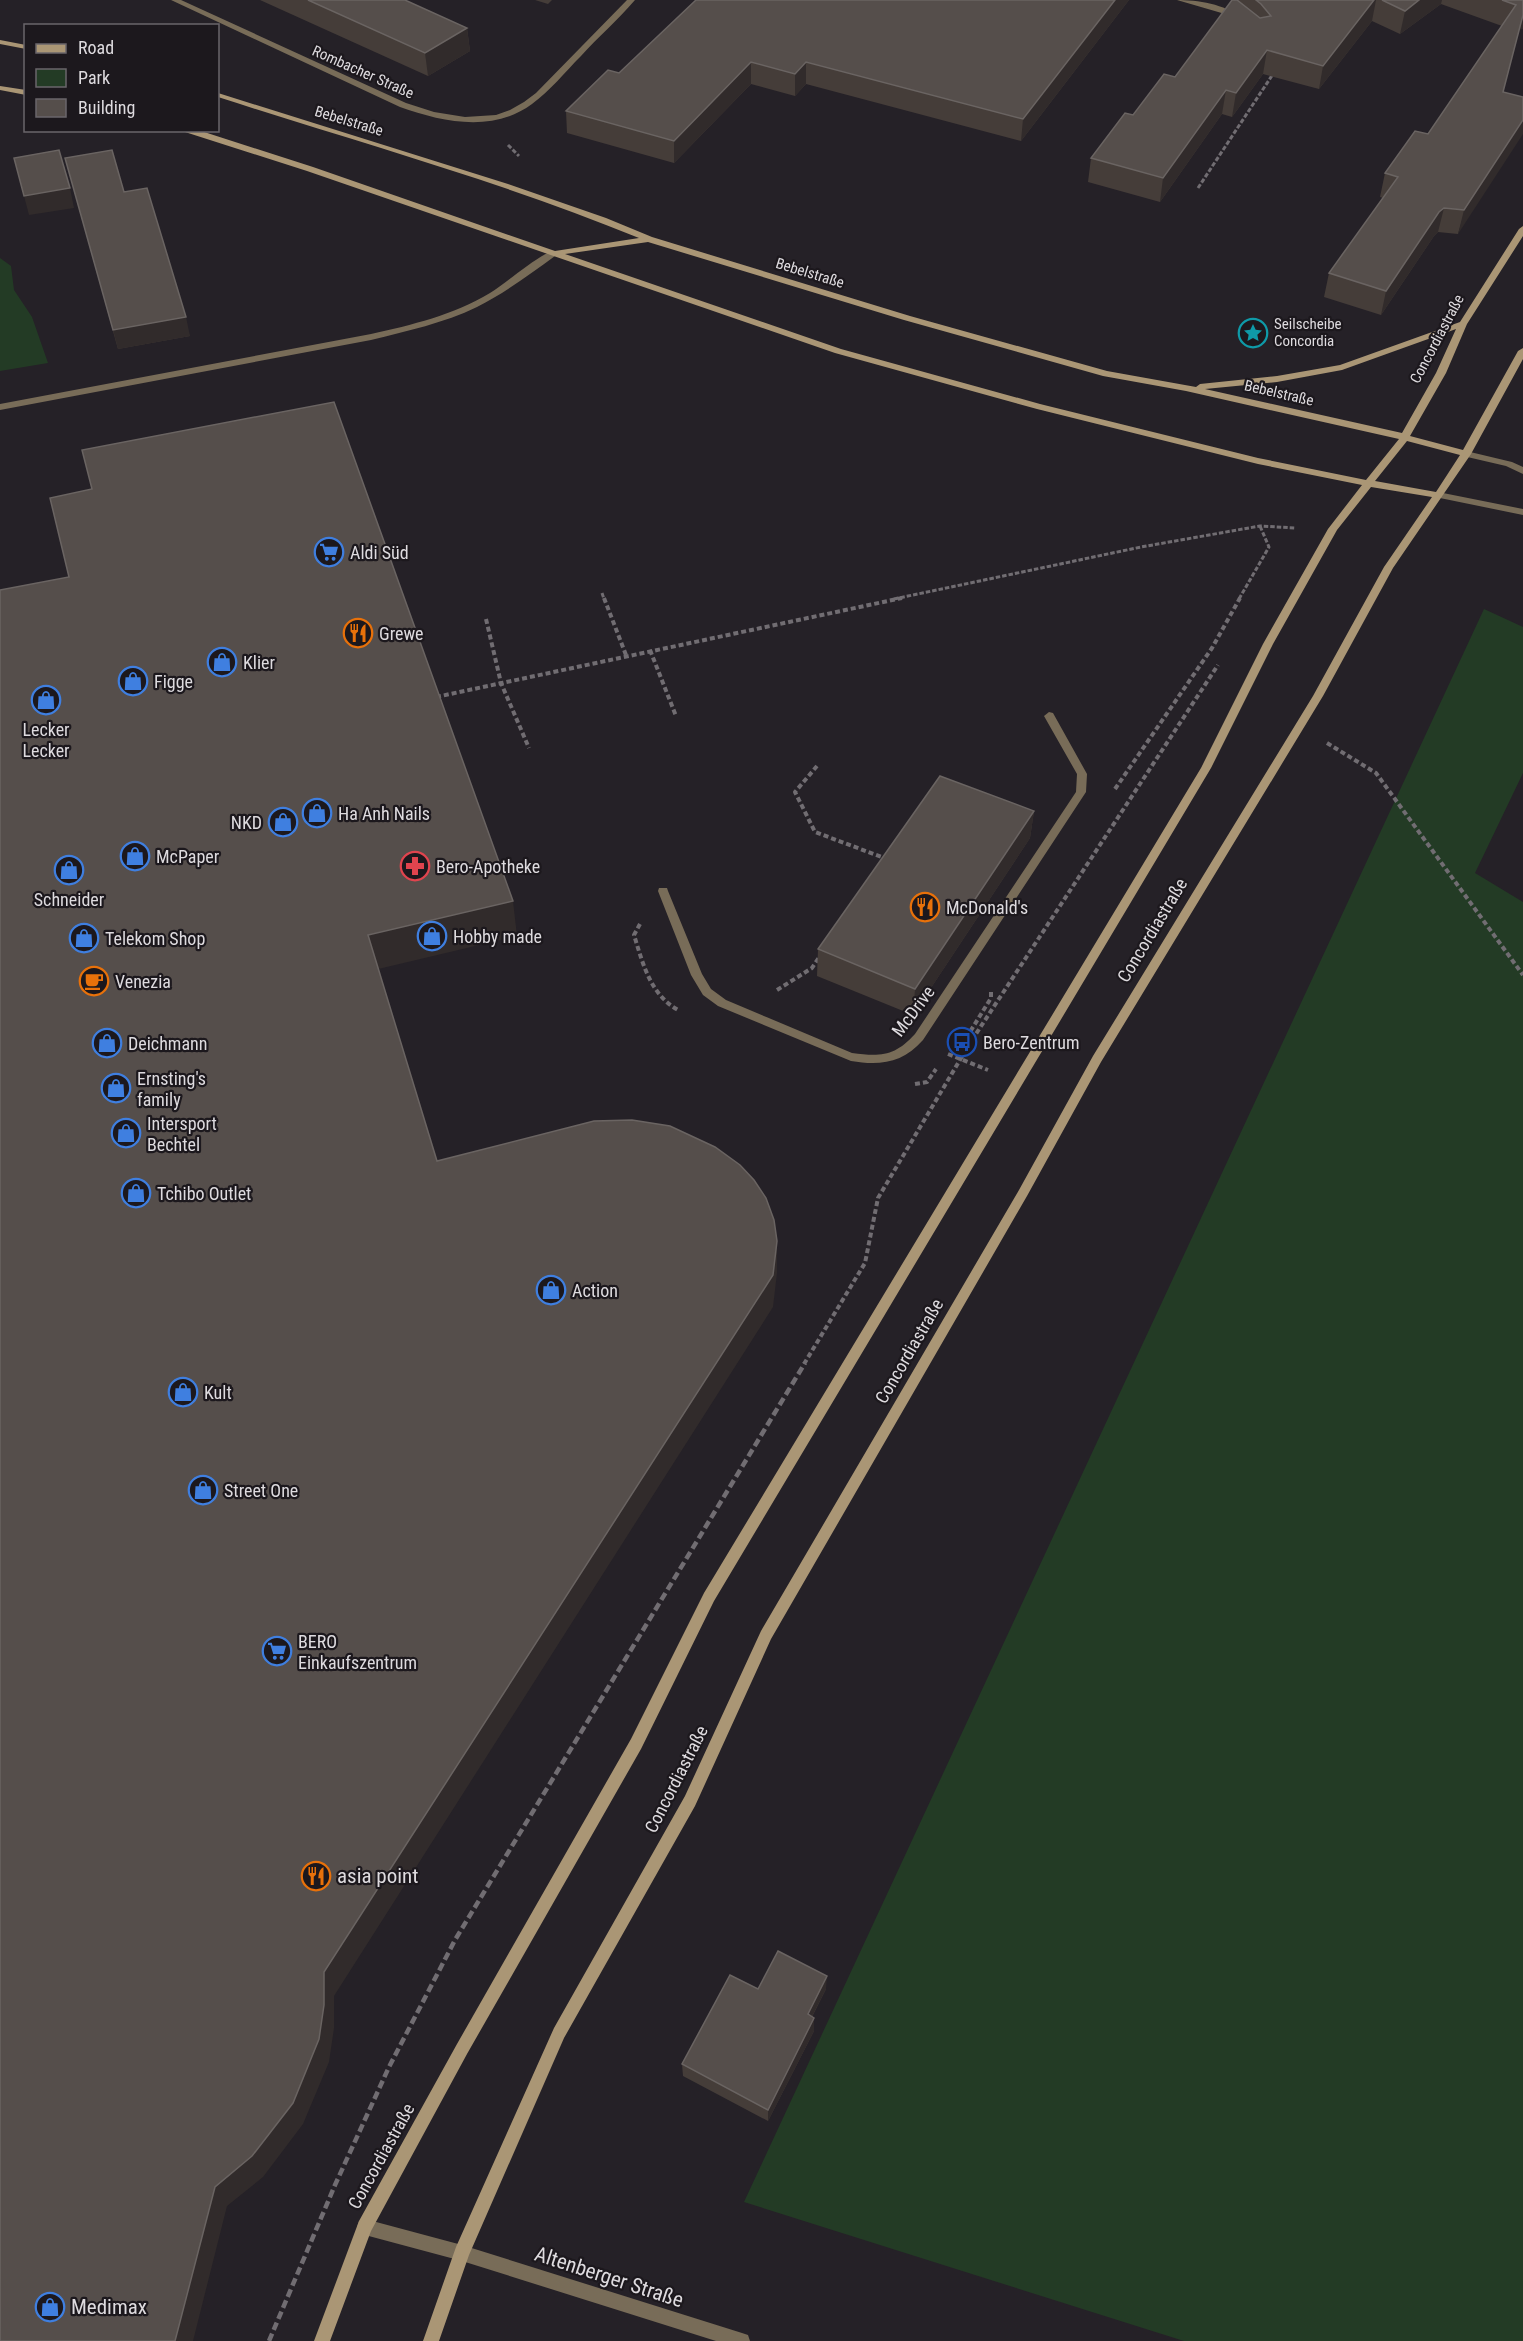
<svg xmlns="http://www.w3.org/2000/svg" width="1523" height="2341" viewBox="0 0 1523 2341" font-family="'Roboto Condensed',sans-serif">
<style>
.green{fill:#233b25}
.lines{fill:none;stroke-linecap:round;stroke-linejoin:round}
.path-far2{stroke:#716d72;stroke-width:3;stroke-dasharray:4.5 2;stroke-linecap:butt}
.path-far1{stroke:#716d72;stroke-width:4;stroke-dasharray:5 3;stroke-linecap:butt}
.path{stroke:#716d72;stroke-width:4.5;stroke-dasharray:8 4;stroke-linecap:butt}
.lane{fill:#786c58;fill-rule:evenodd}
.street{fill:#786c58;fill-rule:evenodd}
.secondary{fill:#aa9675;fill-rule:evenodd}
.wall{fill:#453d39}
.shaded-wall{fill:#312b2b}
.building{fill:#554e4b;stroke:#6a6462;stroke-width:1.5}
.labels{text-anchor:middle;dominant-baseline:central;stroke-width:4.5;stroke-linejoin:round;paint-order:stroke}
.far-street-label{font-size:15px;fill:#dedbdf;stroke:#1c181d}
.far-poi-label{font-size:15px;fill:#dedbdf;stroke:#1c181d;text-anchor:start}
.poi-label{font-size:18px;fill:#dedbdf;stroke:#1c181d;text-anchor:start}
.street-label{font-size:18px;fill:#dedbdf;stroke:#1c181d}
.near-poi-label{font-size:21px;fill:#dedbdf;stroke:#1c181d;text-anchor:start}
.near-street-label{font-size:21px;fill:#dedbdf;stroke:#1c181d}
</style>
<rect width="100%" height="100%" fill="#252127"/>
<!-- green -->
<g class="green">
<path d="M0,258L11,266L14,290L32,317L48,363L0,371Z"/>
<path d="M1484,609L1523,627V773L1475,873L1523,902V2341H1184L744,2202Z"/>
</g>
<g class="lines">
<!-- path-far2 -->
<g class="path-far2">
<path d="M508,145L519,156"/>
<path d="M1198,188L1273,74"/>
<path d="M602,593L604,599"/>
<path d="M894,599L1141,547L1260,526L1296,528"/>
<path d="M1239,599L1269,547L1260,526"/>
</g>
<!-- path-far1 -->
<g class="path-far1">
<path d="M604,598L626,655"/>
<path d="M486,619L501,683L529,748"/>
<path d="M650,650L676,716"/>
<path d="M436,697L902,598"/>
<path d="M1327,743L1376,773L1523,975"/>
<path d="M817,766L795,792L815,832L887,859"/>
<path d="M1115,789L1212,648L1240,598"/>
<path d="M640,924L634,935C643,964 650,994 678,1010"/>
<path d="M777,990L812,968L820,956"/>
<path d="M954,1048L965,1040L991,998V990"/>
<path d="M948,1054L988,1070"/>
<path d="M915,1084L927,1082L936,1069"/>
<path d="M804,1364L865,1263L878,1198L970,1043L1218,665"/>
</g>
<!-- path -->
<path class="path" d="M269,2341L335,2185L389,2067L455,1940L805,1363"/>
<!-- lane -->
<g class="lane">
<path d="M552,251L555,252V256C530,274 505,293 477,307C444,323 407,331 371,340L0,410V404L371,334C412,325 453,315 490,293C508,282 534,258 552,251Z"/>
<path d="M1049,712L1053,713L1087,774L1086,792L923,1040C903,1063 880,1066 851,1061L718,1006L703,995L691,975L658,891L659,888H667L668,891L702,974L711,989L726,1000L852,1053C881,1057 895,1056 915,1034L1076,792L1077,774L1044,716Z"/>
</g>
<!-- street -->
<g class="street">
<path d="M171,0H181L406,103L434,112L465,117L496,115L510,110L524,102L536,93L627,0H635C618,20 598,37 581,56C565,72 550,91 532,104C493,133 442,122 400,107Z"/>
<path d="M1177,0C1197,0 1226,4 1240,18L1233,20L1225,14Z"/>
<path d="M1466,451L1512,462L1523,467V474L1506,466L1463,456L1461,454Z"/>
<path d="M1438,492L1523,509V515L1435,497L1433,495Z"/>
<path d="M365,2219L462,2245L742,2333L748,2335L750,2341H716L462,2261L365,2235L359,2233L357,2227L359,2221Z"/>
</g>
<!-- secondary -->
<g class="secondary">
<path d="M0,40L26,45V49L0,44Z"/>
<path d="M0,86L26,90V95L0,90Z"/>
<path d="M218,93L508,184L606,218L652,237L910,316L1107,371L1196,387L1200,384L1277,376L1340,365L1460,322L1519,229L1523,226V236L1467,324L1446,373L1410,436L1463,450L1518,351L1523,348V359L1471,454L1393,568L1323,696L1101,1062L1027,1196L771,1639L695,1806L564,2038L469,2255L439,2341H423L456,2247L554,2028L685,1796L761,1631L1019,1190L1093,1056L1313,696L1384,567L1432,497L1371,487L1337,530L1273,644L1211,768L714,1601L641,1749L467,2054L371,2231L330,2341H314L359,2221L457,2044L631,1739L704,1593L1201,768L1263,644L1328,529L1362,485L1258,464L1037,409L835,353L307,171L185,132L184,130H198L313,167L555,251L639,238C503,182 357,142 218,97ZM648,242L904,320L1103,376L1186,391L1399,439L1366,480L1258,458L1040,404L841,349L565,254ZM1456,329L1436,373L1402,433L1205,389L1277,382L1342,370ZM1407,441L1460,455L1436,492L1375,481Z"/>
</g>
</g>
<!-- wall -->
<g class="wall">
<path d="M260,0H405L467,28L470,51L428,76Z"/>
<path d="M535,0H552L548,4Z"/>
<path d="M696,0H1129L1021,141L806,84L795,96L751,84L674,163L567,133L566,111L619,73Z"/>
<path d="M1238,0H1523L1519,30L1458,234L1438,232L1434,236L1381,315L1324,297L1329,273L1383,198L1380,197L1385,173L1428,134L1502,26L1441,4L1400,34L1372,21L1319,89L1263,74L1232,117L1222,114L1160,202L1088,182L1091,158L1133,115L1175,77Z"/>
<path d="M65,158L124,192L190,336L118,349Z"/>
<path d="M1034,811L1030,838L913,1015L817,976L818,949Z"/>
<path d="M758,1989H826L812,2017L814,2031L768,2121L683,2076L682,2064Z"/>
</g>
<!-- shaded-wall -->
<g class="shaded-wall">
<path d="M1115,0H1129L1021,141L1023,119Z"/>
<path d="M1374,0H1376L1372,21L1319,89L1323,66Z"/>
<path d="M1419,0H1442L1441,4L1400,34L1405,11Z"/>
<path d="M1523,15V29L1519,30Z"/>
<path d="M467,28L470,51L428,76L425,53Z"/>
<path d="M1267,50L1263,74L1232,117L1236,93Z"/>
<path d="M751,62V84L674,163V141Z"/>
<path d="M806,62V84L795,96V74Z"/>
<path d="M1226,90L1222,114L1160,202L1163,178Z"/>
<path d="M1523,120V134L1458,234L1464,210Z"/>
<path d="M70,188L74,208L29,215L24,196Z"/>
<path d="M1444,208L1438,232L1434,236L1381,315L1386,291L1439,212Z"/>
<path d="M186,317L190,336L118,349L113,330Z"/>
<path d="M1034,811L1030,838L913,1015L915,989Z"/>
<path d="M513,901L517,936L374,970L368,935Z"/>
<path d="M777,1241V1273L773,1307L334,1996V2028L329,2062L303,2124L263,2177L227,2206L193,2341H175L215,2187L324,1972Z"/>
<path d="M827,1976L826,1989L807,2026L808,2014Z"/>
<path d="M814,2018V2031L768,2121V2110Z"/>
</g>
<!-- building -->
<g class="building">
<path d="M308,0H405L467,28L425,53Z"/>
<path d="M696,0H1115L1023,119L806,62L795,74L751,62L674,141L566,111L608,70L619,73Z"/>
<path d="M1232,0H1237L1260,18L1271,16L1261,4L1256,0H1374L1323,66L1267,50L1236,93L1226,90L1163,178L1091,158L1125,113L1133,115L1164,74L1175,77Z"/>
<path d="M1382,0H1419L1405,11Z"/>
<path d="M1502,0H1523V15L1503,92L1523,97V120L1464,210L1444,208L1439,212L1386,291L1329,273L1398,177L1385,173L1415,131L1428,134L1516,5Z"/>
<path d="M59,150L70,188L24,196L14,158Z"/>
<path d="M112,150L124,192L147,188L186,317L113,330L65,158Z"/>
<path d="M334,402L513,901L368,935L437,1161L594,1121L632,1120L670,1126L715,1147L740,1165L754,1180L766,1198L774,1220L777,1241L773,1275L324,1972V2005L319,2039L293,2103L252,2156L215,2187L175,2341H0V590L69,577L50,498L92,489L82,450Z"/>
<path d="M940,776L1034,811L915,989L818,949Z"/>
<path d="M778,1951L827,1976L808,2014L814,2018L768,2110L682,2064L730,1975L758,1989Z"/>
</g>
<!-- icons -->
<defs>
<g id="sight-ring" transform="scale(1.5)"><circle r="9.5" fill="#1c181d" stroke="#0f9aa8" stroke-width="1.5"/><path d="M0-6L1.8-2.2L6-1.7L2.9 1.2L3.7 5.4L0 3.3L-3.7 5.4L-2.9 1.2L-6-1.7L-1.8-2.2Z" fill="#0f9aa8"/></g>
<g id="supermarket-ring" transform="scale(1.5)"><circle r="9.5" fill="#1c181d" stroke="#3f7fe0" stroke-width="1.5"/><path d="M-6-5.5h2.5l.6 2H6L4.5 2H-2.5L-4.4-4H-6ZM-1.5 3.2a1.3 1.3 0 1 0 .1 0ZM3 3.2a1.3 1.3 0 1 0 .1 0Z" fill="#3f7fe0"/></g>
<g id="restaurant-ring" transform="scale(1.5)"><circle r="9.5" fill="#1c181d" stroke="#e8710a" stroke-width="1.5"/><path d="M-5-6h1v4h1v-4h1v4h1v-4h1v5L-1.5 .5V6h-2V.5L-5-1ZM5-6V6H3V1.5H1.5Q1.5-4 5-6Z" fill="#e8710a"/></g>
<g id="shop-ring" transform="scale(1.5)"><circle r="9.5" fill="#1c181d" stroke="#3f7fe0" stroke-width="1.5"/><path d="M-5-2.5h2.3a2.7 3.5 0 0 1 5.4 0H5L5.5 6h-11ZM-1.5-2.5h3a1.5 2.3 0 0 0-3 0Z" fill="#3f7fe0"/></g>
<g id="pharmacy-ring" transform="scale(1.5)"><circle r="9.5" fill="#1c181d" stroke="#e0444e" stroke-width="1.5"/><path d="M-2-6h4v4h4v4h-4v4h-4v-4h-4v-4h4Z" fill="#e0444e"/></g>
<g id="cafe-ring" transform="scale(1.5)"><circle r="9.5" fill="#1c181d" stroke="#e8710a" stroke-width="1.5"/><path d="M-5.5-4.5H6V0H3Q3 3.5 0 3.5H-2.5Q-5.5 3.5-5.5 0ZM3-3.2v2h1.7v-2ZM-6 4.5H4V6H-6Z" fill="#e8710a"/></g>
<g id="bus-ring" transform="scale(1.5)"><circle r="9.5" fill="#1c181d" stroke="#1a4fb4" stroke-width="1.5"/><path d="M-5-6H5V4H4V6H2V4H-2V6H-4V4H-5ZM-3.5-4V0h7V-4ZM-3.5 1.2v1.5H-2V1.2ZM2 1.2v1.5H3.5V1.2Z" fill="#1a4fb4"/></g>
</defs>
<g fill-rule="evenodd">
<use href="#sight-ring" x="1253" y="333"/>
<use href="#supermarket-ring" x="329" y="552"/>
<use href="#restaurant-ring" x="358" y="633"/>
<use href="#shop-ring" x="222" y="662"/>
<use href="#shop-ring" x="133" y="681"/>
<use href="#shop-ring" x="46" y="700"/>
<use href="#shop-ring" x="317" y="813"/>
<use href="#shop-ring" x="283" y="822"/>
<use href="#shop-ring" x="135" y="856"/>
<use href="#pharmacy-ring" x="415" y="866"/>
<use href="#shop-ring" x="69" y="870"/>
<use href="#restaurant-ring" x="925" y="907"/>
<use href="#shop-ring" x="432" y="936"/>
<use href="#shop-ring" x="84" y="938"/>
<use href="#cafe-ring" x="94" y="981"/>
<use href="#bus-ring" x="962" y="1042"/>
<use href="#shop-ring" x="107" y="1043"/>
<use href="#shop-ring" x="116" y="1088"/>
<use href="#shop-ring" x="126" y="1133"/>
<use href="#shop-ring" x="136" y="1193"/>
<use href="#shop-ring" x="551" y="1290"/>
<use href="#shop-ring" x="183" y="1392"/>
<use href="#shop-ring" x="203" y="1490"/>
<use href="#supermarket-ring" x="277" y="1651"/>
<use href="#restaurant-ring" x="316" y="1876"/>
<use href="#shop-ring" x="50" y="2307"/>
</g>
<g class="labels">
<!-- far-street labels -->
<g class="far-street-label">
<text transform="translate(363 72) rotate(24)">Rombacher Straße</text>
<text transform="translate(349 121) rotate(17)">Bebelstraße</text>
<text transform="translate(810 273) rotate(17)">Bebelstraße</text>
<text transform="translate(1437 339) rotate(-62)">Concordiastraße</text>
<text transform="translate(1279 393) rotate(13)">Bebelstraße</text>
</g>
<!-- far-poi labels -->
<g class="far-poi-label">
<text x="1274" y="324">Seilscheibe<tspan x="1274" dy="17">Concordia</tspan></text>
</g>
<!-- poi labels -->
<g class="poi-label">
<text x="350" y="552">Aldi Süd</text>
<text x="379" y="633">Grewe</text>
<text x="243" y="662">Klier</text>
<text x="154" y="681">Figge</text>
<text x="46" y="729" text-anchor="middle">Lecker<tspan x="46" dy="21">Lecker</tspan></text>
<text x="338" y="813">Ha Anh Nails</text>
<text x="262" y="822" text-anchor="end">NKD</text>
<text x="156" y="856">McPaper</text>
<text x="436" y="866">Bero-Apotheke</text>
<text x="69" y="899" text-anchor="middle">Schneider</text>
<text x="946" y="907">McDonald's</text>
<text x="453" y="936">Hobby made</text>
<text x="105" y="938">Telekom Shop</text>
<text x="115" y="981">Venezia</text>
<text x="983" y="1042">Bero-Zentrum</text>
<text x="128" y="1043">Deichmann</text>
<text x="137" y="1078">Ernsting's<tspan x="137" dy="21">family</tspan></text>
<text x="147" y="1123">Intersport<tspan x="147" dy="21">Bechtel</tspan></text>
<text x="157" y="1193">Tchibo Outlet</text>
<text x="572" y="1290">Action</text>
<text x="204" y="1392">Kult</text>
<text x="224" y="1490">Street One</text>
<text x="298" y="1641">BERO<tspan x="298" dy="21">Einkaufszentrum</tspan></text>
</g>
<!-- street labels -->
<g class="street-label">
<text transform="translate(1152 930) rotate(-59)">Concordiastraße</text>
<text transform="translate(913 1011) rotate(-53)">McDrive</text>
<text transform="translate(909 1351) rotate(-60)">Concordiastraße</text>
<text transform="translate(676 1779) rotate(-63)">Concordiastraße</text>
<text transform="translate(381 2156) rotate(-61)">Concordiastraße</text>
</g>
<!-- near-poi labels -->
<g class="near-poi-label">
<text x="337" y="1876">asia point</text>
<text x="71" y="2307">Medimax</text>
</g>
<!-- near-street labels -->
<g class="near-street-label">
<text transform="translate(609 2277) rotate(18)">Altenberger Straße</text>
</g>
</g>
<!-- legend -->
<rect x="24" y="24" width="195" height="108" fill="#1c181d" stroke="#6a666b" stroke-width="1.5"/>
<rect x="36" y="44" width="30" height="9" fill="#aa9675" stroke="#6a666b" stroke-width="1.5"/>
<text x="78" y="54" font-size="18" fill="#dedbdf">Road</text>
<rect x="36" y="69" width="30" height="18" fill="#233b25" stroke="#6a666b" stroke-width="1.5"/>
<text x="78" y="84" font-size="18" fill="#dedbdf">Park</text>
<rect x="36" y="99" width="30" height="18" fill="#554e4b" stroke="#6a666b" stroke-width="1.5"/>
<text x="78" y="114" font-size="18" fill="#dedbdf">Building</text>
</svg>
